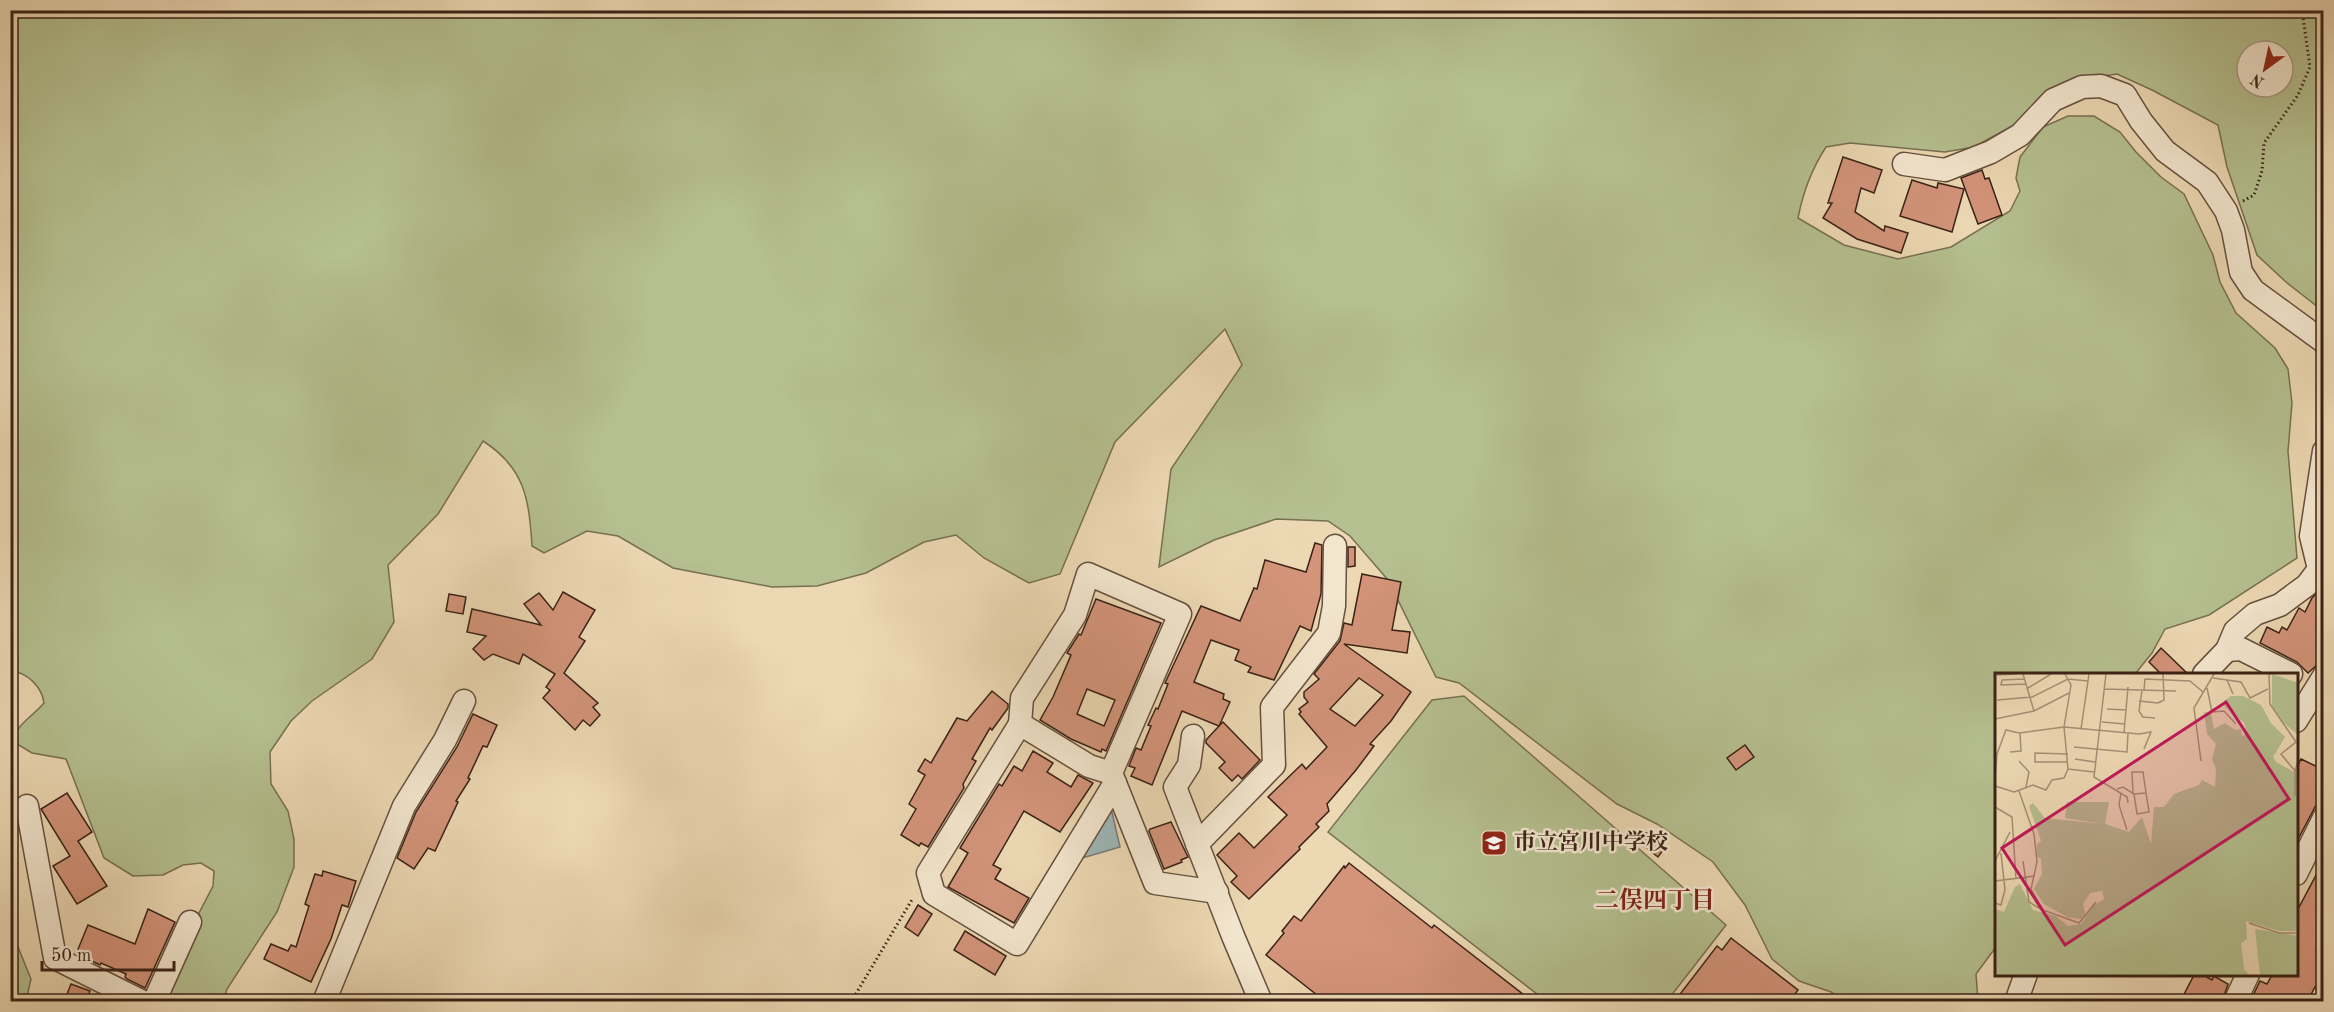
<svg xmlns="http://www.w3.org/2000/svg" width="2334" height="1012" viewBox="0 0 2334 1012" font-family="'Old Standard TT','Noto Serif JP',serif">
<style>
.green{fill:#b5bf8f;stroke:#787053;stroke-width:1.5;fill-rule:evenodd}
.water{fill:#9db7b8;stroke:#757b78;stroke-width:1.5}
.building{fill:#d3947a;stroke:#3a2217;stroke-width:1.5;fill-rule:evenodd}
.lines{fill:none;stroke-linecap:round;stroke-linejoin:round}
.minor-casing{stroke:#66503e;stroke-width:25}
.path{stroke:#3a2217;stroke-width:3;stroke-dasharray:1.5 3;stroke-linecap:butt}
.minor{stroke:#f3e6ce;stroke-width:22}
.labels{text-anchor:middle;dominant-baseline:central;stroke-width:5;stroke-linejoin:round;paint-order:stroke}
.poi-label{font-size:22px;font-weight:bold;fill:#3a2217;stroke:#f3e6ce;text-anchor:start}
.neighbourhood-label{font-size:24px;font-weight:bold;fill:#7a1f14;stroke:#f3e6ce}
.inset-road{fill:none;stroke:#a58f75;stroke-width:1.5}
.view{fill:#c2185b;fill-opacity:0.15;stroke:#c2185b;stroke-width:3}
.inset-edge{fill:none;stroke:#3a2217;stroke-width:3}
</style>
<rect width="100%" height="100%" fill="#ecd8b3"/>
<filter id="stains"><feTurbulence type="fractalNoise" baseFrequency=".00333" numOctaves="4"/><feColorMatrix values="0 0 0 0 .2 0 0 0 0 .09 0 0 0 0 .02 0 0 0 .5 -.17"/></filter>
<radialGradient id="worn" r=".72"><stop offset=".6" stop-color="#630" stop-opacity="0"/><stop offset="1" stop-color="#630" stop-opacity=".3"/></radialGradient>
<!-- green -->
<g class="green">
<path d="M11,11H2323V311L2286,282L2257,255L2227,167L2218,125L2152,90L2117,74L2068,81L2014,125L1974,147L1945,152L1850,143L1826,147C1811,170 1803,192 1798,218L1844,245L1898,259L1951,247L2010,211L2020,191L2016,178L2020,157L2043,127L2068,116H2094L2120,132L2136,152L2161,177L2184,194L2213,255L2220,282L2236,313L2275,348L2288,369L2292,403L2288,451L2297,558L2209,615L2165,629L2152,653L2135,674H1996V947L1976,974L1978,1001H1845L1831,992L1799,981L1772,959L1745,905L1713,862L1657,824L1617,804L1459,683L1436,677L1388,580L1350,536L1328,521L1276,519L1214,540L1159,567L1171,469L1242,365L1225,329L1115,442L1060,574L1029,583L984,558L956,535L924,542L866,573L817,586L772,587L673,568L618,536L587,531L544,553L532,546C529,499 525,468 483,441L438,514L388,565L394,622L372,659L312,701L291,721L270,752L271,784L288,811L294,839V867L277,912L227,989L223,1001H160L186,938L213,886L214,871L201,863L183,865L163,875L133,876L104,858L66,759L32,753L12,741C18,723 32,717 44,703C42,687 27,672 11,671ZM2247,51H2283V87H2247Z"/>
<path d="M1464,696L1726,925L1667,1001H1546L1328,832L1432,700Z"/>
<path d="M11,918L12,932L31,979L26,1001H11Z"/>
</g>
<!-- water -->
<path class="water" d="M1111,808L1120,847L1079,859Z"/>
<!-- building -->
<g class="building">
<path d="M1843,157L1882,170L1874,193L1861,188L1855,212L1884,231L1885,226L1908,233L1901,253L1857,239L1823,218L1832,203H1828Z"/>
<path d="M1982,170L1985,179L1989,178L2002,215L1978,224L1961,178Z"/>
<path d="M1912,180L1937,188L1938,183L1964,189L1952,232L1900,216Z"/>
<path d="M1315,543L1322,545L1321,594L1311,631L1300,626L1274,680L1248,672L1251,667L1235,660L1239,650L1211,640L1194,682L1224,694L1223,699L1230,702L1219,726L1223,722L1260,760L1242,779L1238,775L1232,781L1219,768L1225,762L1206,743V740L1219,726L1182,711L1152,785L1131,776L1135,768L1129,766L1136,748L1141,750L1151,726L1148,725L1156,708L1158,709L1168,684L1165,683L1201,606L1240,621L1254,588L1257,589L1265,560L1306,572Z"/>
<path d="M1348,547H1355V566L1348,567Z"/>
<path d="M1362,574L1401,582L1392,630L1410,632L1407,653L1344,644L1411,692L1391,721L1370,744L1374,746L1356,770L1327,804L1329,811L1316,824L1319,827L1299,847L1300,849L1249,899L1231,882L1237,876L1217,855L1239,833L1254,848L1287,815L1268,797L1302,764L1306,769L1327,747L1299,714L1301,712L1299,709L1308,702L1304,697V692L1319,679L1314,674L1340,641L1344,623L1352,625ZM1359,678L1383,695L1355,726L1330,709Z"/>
<path d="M2324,585V653L2318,664L2308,673L2297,662L2260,643L2267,627L2279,633L2282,627L2287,630L2299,608L2305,612L2312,598Z"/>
<path d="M563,592L595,610L579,637L585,641L564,673L598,703L593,707L600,715L590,726L583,720L575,730L543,698L550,690L546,687L555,674L523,654L519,664L493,654L484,660L473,649L486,636L467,632L472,609L541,625L524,604L539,593L553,610Z"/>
<path d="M449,594L466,597L463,614L446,611Z"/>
<path d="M1096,599L1161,623L1106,751L1102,749L1101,752L1071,739L1040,720L1053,697L1071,655L1067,653L1079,634L1081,635ZM1087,689L1115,700L1104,726L1077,714Z"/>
<path d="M2161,648L2189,675H2162L2149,662Z"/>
<path d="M992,691L1008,704V708L992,730L990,728L972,759L976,761L963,784L964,788L928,847L921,843L919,846L901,835L916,809L909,804L925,775L918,771L925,759L931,763L957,718L967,721Z"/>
<path d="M473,714L497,725L487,747L483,746L468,778L470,779L456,801L458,802L435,851L428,848L414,869L397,858L416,812L457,747Z"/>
<path d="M1745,745L1754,757L1736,770L1727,758Z"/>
<path d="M1033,751L1053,763L1047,772L1071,787L1078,775L1093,783L1060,832L1024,811L1004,846L993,865L1001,869L995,879L1029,898L1014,923L948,887L968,853L960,848L999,784L1002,786L1014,766L1022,771Z"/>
<path d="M2301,759L2324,770V790L2296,843V769Z"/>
<path d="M67,793L92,832L78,841L107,886L77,904L53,866L70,856L41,809Z"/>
<path d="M1171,822L1188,857L1181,860L1182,862L1164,869L1149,831L1150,829Z"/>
<path d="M1644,833H1649L1666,846L1658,857L1638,841Z"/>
<path d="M2324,860V936L2316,950L2324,954V992L2315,987L2307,1002H2250L2260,981L2267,984L2272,975H2296V913Z"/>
<path d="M1349,863L1432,928L1434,925L1533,1002H1326L1266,955L1284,933L1282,931L1294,916L1301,921L1344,866L1345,868Z"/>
<path d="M323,871L356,881L348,907L342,905L331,939L311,982L264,959L271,944L288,951L291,945L296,947L309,906L305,904L315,874L322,876Z"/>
<path d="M918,905L932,914L918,936L905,927Z"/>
<path d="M148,909L175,922L145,988L127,979L125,977L126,974L101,963L100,965L96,963L76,954L88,925L135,944Z"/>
<path d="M965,931L1006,956L995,975L954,950Z"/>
<path d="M1731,938L1798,990L1789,1002H1674L1717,946L1722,950Z"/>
<path d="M2194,975H2203L2212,980L2214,976L2228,984L2222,1002H2180Z"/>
<path d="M71,984L90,991L86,1002H64Z"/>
</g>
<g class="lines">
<!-- minor casing -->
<g class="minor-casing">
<g id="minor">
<path d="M1904,164L1945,170L1991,152L2020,135L2053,100L2082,87L2101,86L2125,95L2141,121L2165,151L2207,182L2226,211L2233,230L2241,272L2253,290L2324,342"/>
<path d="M2227,650L2241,649L2291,674"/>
<path d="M2204,674L2227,650L2235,631L2255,614L2280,605L2307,585L2319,569L2311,536L2324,451"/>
<path d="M2296,721L2324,676"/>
<path d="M1020,724L928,873L934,894L1017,944L1115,783"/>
<path d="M1193,736L1189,765L1175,787L1233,936L1261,1002"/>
<path d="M1111,773L1089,766L1020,724L1022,698L1075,615L1088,574L1180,614L1111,773L1155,883L1217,892"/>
<path d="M27,806L55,958L143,1002"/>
<path d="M1197,844L1274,765L1272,707L1329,633L1334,606L1335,546"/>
<path d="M2296,874L2324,818"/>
<path d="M154,1002L190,922"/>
<path d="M324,1002L404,806L445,740L464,701"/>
<path d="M2016,1002L2026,974"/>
<path d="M2235,1002L2248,974"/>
</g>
</g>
<!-- path -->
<g class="path">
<path d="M2243,201L2254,195L2262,171L2264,143L2298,95L2310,67L2302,10"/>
<path d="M851,1002L913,898"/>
</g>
<!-- minor -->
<use href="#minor" class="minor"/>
</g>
<!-- icons -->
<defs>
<g id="school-square" transform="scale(1.35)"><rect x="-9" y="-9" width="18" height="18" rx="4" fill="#8f2418" stroke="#f3e6ce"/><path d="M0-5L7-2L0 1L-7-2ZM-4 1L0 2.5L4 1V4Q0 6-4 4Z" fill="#fff"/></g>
</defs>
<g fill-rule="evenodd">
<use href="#school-square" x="1494" y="843"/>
</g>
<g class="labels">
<!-- poi labels -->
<g class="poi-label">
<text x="1514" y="843">市立宮川中学校</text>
</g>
<!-- neighbourhood labels -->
<g class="neighbourhood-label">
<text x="1655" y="902">二俣四丁目</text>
</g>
</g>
<!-- overview -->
<g transform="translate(1995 673)">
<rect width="303" height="303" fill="#ecd8b3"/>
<path d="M277,1L303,10V62L289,50L277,33ZM236,23H248L266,32L276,50L290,64L278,84L281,89L299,99L303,94V258H284L251,248L252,266L246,270L249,296L254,302H0V236L9,239L20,214L25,211L38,237L61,243L73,253L86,251L98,233L109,226L107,218L95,220L88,231L90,241L86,246L72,244L49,231L39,216L47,201L46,186L41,183L42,171L46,168L34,133L38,130L50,145L108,151L70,145L72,129H114L110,151L134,159L147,144L156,171L159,134H169L179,121L204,112L207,107L220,114L221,96L217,86L221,71L212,61L209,39L216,40L219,56L230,50L240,57L246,56L247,63L252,61L249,50L230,34L229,28ZM260,256L303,263V302H265Z" fill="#b5bf8f"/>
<path class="inset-road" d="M28,1L39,38M111,1L99,104L132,124L133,130M274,1L275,31L301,69L286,81L300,98L303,88M0,2L22,1M218,5L232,7L238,21M29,6L7,7L6,12L31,11M232,7L246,9L255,25L273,16M33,15L56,1M212,15L217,39L229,38L241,51M109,16L181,18M147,17L144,38L148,44L160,45M149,17L150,6L195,8L208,19M2,27L37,24L73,6L93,8M144,28L163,30M163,30L169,27L168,1M112,36L131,37M0,46L39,38L74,20M107,49L130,51M86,56L94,1M129,60L133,14M79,74L132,79L133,60M15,79L26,78L25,60M80,86L100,89M24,88L34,99L31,114M206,88L199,35L219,1M73,89H40V80L73,81M73,96L99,99M0,104L2,81L11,57L24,60L69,54L144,61L156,59L149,76M0,113L19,119L38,112L51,117L57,107L69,105L73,96L69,54L76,12L70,1M122,116L128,114L139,121L142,141L154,139L151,120L139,121M24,118L39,161L42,189L36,216L48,237L84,250L101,229M126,120L124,132L132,157M138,120L137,99H148L151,120M300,123V98M0,134L17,144L21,206M0,188L15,159M28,188L34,229L49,238M0,208L40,203M0,230L6,232L10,217L6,180M254,250L284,260H303"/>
<path class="view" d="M231,29L294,126L70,272L7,175Z"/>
<rect width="303" height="303" class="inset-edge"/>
</g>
<!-- margin -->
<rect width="2334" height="1012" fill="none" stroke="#ecd8b3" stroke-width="36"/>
<rect x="12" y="12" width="2310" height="988" fill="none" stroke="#3a2217" stroke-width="3"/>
<rect x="18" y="18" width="2298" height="976" fill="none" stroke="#3a2217" stroke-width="1.5"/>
<!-- north arrow -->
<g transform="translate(2265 69) rotate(213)"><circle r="28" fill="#f3e6ce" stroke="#a99885" stroke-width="1.5"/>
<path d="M0-4.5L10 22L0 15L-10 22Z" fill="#8f2418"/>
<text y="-9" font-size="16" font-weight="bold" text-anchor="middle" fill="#3a2217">N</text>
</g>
<!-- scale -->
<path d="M42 961v9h132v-9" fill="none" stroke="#3a2217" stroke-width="3"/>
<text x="51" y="961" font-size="18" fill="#3a2217" stroke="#f3e6ce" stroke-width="4.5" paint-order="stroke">50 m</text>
<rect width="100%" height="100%" filter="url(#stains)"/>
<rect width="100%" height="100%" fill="url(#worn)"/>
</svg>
